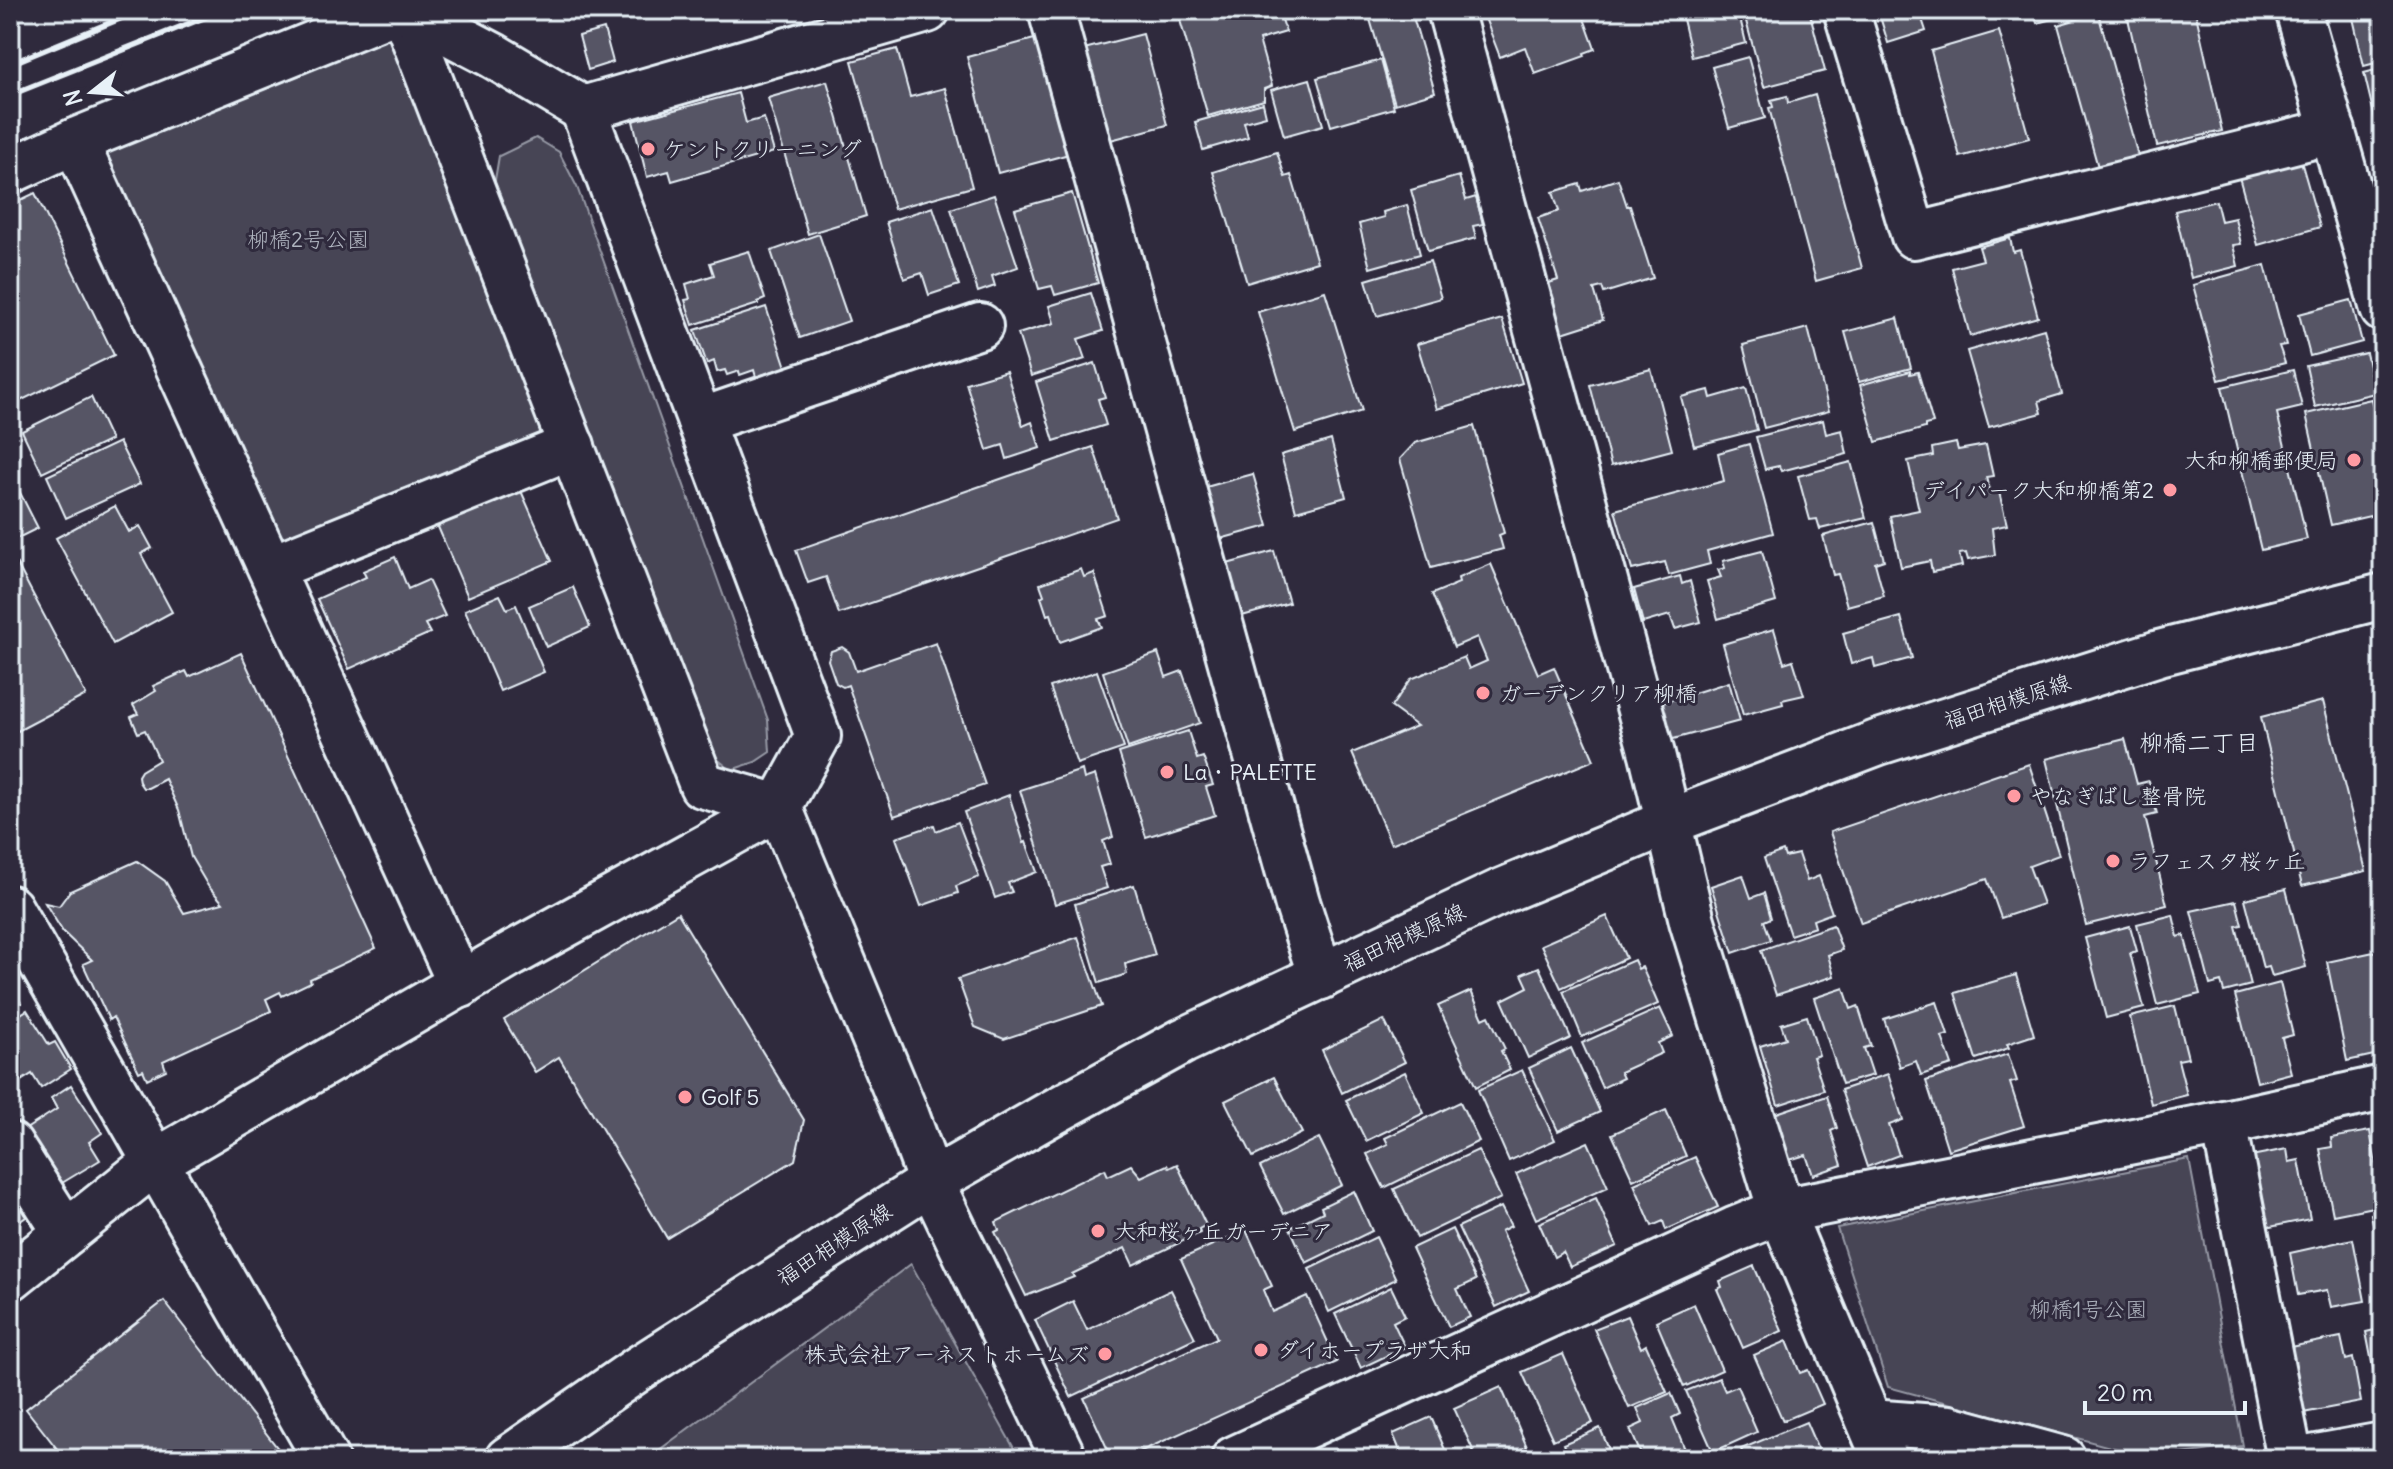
<svg xmlns="http://www.w3.org/2000/svg" width="2393" height="1469" viewBox="0 0 2393 1469" font-family="Delius,'Klee One',sans-serif">
<style>
.green{fill:#464455;stroke:#979aa6;stroke-width:2}
.building{fill:#575565;stroke:#e8f1f8;stroke-width:2}
.lines{fill:none;stroke-linecap:round;stroke-linejoin:round}
.minor-casing{stroke:#e8f1f8;stroke-width:50}
.minor{stroke:#2f2a3d;stroke-width:44}
.rail{stroke:#e8f1f8;stroke-width:6}
.poi-dot{fill:#ff9aa2;stroke:#2f2a3d;stroke-width:3}
.labels{text-anchor:middle;dominant-baseline:central;stroke-width:6;stroke-linejoin:round;paint-order:stroke}
.poi-label{font-size:22px;fill:#e8f1f8;stroke:#2f2a3d;text-anchor:start}
.park-label{font-size:22px;fill:#afb4bf;stroke:#2f2a3d}
.street-label{font-size:22px;fill:#e8f1f8;stroke:#2f2a3d}
.neighbourhood-label{font-size:24px;fill:#e8f1f8;stroke:#2f2a3d}
</style>
<rect width="100%" height="100%" fill="#2f2a3d"/>
<filter id="ink" filterUnits="userSpaceOnUse"><feTurbulence type="fractalNoise" baseFrequency=".0125" numOctaves="2"/><feDisplacementMap in="SourceGraphic" scale="16" xChannelSelector="R" yChannelSelector="G"/><feConvolveMatrix kernelMatrix="1 2 1 2 8 2 1 2 1" color-interpolation-filters="sRGB"/></filter>
<g filter="url(#ink)">
<!-- green -->
<g class="green">
<path d="M397,10L572,446L271,568L75,141Z"/>
<path d="M536,138L559,152L577,187L768,720L770,752L755,762L731,770L706,750L494,186L499,156Z"/>
<path d="M2189,1159L2243,1446L2151,1458L1888,1387L1837,1228Z"/>
<path d="M911,1264L1020,1459H647Z"/>
</g>
<!-- building -->
<g class="building">
<path d="M1177,10H1279L1286,32L1259,40L1272,86L1264,89V100L1208,116Z"/>
<path d="M1392,10H1411L1435,92L1395,104L1369,16Z"/>
<path d="M1482,10H1581L1595,49L1584,53L1585,56L1535,74L1525,47L1500,57Z"/>
<path d="M1702,10H1738L1746,43L1692,57L1682,15Z"/>
<path d="M1743,10H1809L1825,71L1764,87Z"/>
<path d="M1878,10H1919L1926,31L1888,43Z"/>
<path d="M2033,10H2086L2037,23Z"/>
<path d="M2146,10H2195L2222,131L2157,146L2127,14Z"/>
<path d="M2383,11V61L2364,66L2353,18Z"/>
<path d="M2098,13L2138,156L2098,167L2058,25Z"/>
<path d="M604,29L613,62L588,70L579,36Z"/>
<path d="M1999,31L2029,138L1960,157L1931,51Z"/>
<path d="M1143,34L1167,125L1107,141L1084,49Z"/>
<path d="M1038,38L1069,154L998,173L967,57Z"/>
<path d="M897,49L910,97L945,88L972,187L894,209L852,61Z"/>
<path d="M1748,57L1765,118L1729,128L1712,67Z"/>
<path d="M1381,60L1394,108L1331,126L1317,78Z"/>
<path d="M2383,68V122L2376,123L2364,73Z"/>
<path d="M1310,79L1323,125L1284,136L1271,90Z"/>
<path d="M827,81L866,216L808,234L768,98Z"/>
<path d="M738,93L746,123L764,118L774,152L672,181L669,171L647,177L633,121Z"/>
<path d="M1815,95L1862,268L1816,281L1769,108L1773,107L1771,100L1787,96L1788,103Z"/>
<path d="M1263,103L1266,116L1244,122L1248,137L1203,150L1195,122Z"/>
<path d="M1277,152L1285,177L1291,175L1317,262L1247,283L1213,172Z"/>
<path d="M2301,161L2320,227L2258,245L2239,177Z"/>
<path d="M1459,176L1466,200L1476,197L1483,224L1473,226L1476,238L1428,251L1411,190Z"/>
<path d="M1618,179L1627,206H1630L1653,278L1604,293L1602,287L1594,289L1603,320L1553,336L1542,303L1554,299L1549,283L1558,280L1538,218L1559,211L1553,192L1580,184L1582,191Z"/>
<path d="M35,193L114,355L10,406V205Z"/>
<path d="M1072,193L1098,283L1055,295L1052,286L1039,289L1015,209Z"/>
<path d="M994,195L1018,267L992,276L995,286L978,292L951,209Z"/>
<path d="M2216,201L2221,221L2235,218L2241,244L2233,245L2238,266L2191,278L2175,211Z"/>
<path d="M1407,205L1420,254L1370,268L1359,224L1384,217L1383,212Z"/>
<path d="M933,207L959,285L929,295L922,273L904,279L886,222Z"/>
<path d="M819,234L849,321L800,338L771,251Z"/>
<path d="M2010,238L2013,252L2020,250L2038,317L1970,336L1952,268L1983,260L1979,247Z"/>
<path d="M749,251L765,299L758,302V304L693,325L685,300L690,299L686,284L714,275L710,263Z"/>
<path d="M1430,261L1441,298L1377,316L1366,280Z"/>
<path d="M2265,265L2286,345L2279,346L2285,363L2219,380L2193,285Z"/>
<path d="M1325,291L1362,411L1295,432L1258,312Z"/>
<path d="M1091,293L1103,331L1078,339L1085,359L1031,376L1018,334L1054,323L1049,306Z"/>
<path d="M2351,300L2362,342L2310,356L2299,314Z"/>
<path d="M766,307L786,367L756,377L754,370L740,375L739,371L727,375L725,370L717,372L714,361L707,364L695,330Z"/>
<path d="M1898,318L1911,368L1859,382L1845,332Z"/>
<path d="M1502,319L1522,383L1437,409L1417,344Z"/>
<path d="M1808,328L1829,411L1764,428L1743,345Z"/>
<path d="M2044,329L2062,394L2039,401L2042,413L1989,427L1967,351Z"/>
<path d="M2366,353L2375,393L2315,407L2306,366Z"/>
<path d="M1095,363L1105,397L1098,399L1106,425L1054,441L1036,382Z"/>
<path d="M1651,369L1672,450L1611,466L1590,385Z"/>
<path d="M2293,370L2302,407L2277,413L2307,539L2261,550L2222,387Z"/>
<path d="M1006,371L1023,426L1032,422L1040,448L1007,459L1003,445L987,450L966,383Z"/>
<path d="M1910,371V374L1918,372L1933,423L1925,425V428L1876,442L1860,385Z"/>
<path d="M1746,388L1757,430L1694,446L1681,397L1709,390L1711,398Z"/>
<path d="M91,397L111,440L42,473L22,431Z"/>
<path d="M2371,399L2383,448V513L2331,525L2306,414Z"/>
<path d="M1823,420L1826,434L1842,430L1847,454L1781,471L1779,466L1765,469L1756,437Z"/>
<path d="M1474,426L1504,533L1499,535L1503,549L1431,568L1400,459L1415,443Z"/>
<path d="M1331,440L1346,497L1296,511L1281,455Z"/>
<path d="M119,442L140,484L66,518L47,476Z"/>
<path d="M1956,443L1958,450L1986,445L1993,476L1986,477L1990,494L1999,492L2007,525L1992,528L1995,555L1968,560L1966,553L1959,554L1962,566L1932,572L1930,561L1901,567L1890,516L1919,510L1908,461L1933,456L1932,448Z"/>
<path d="M1749,444L1773,533L1707,551L1710,564L1669,575L1665,562L1632,570L1615,510L1724,481L1718,453Z"/>
<path d="M1093,447L1117,518L839,614L826,577L808,583L796,550Z"/>
<path d="M1851,462L1866,518L1820,529L1817,519L1810,520L1798,476Z"/>
<path d="M10,473L38,528L10,542Z"/>
<path d="M1253,474L1268,526L1220,539L1206,487Z"/>
<path d="M518,484L552,561L468,597L435,520Z"/>
<path d="M115,506L129,532L140,526L152,548L141,554L172,612L113,644L56,538Z"/>
<path d="M1874,522L1884,560L1875,563L1884,596L1847,606L1838,574L1833,575L1823,536Z"/>
<path d="M1274,551L1289,603L1242,616L1227,564Z"/>
<path d="M1762,551L1776,602L1718,619L1707,581L1721,577L1718,570L1725,568L1723,561Z"/>
<path d="M395,557L408,589L428,580L445,616L425,624L430,633L349,669L317,599L366,577L363,571Z"/>
<path d="M17,564L86,695L10,735V568Z"/>
<path d="M1491,564L1538,674L1554,667L1594,760L1391,844L1352,753L1417,726L1391,707L1411,679L1464,657L1469,669L1487,661L1477,637L1454,647L1432,594L1459,583L1458,578Z"/>
<path d="M1081,569L1084,577L1094,573L1108,616L1098,619L1102,627L1060,642L1051,614L1047,615L1041,597L1044,595L1040,584Z"/>
<path d="M1680,576L1682,584L1690,581L1701,622L1675,629L1670,615L1643,623L1634,589Z"/>
<path d="M573,587L590,627L546,647L529,606Z"/>
<path d="M500,595L507,609L516,605L544,672L500,691L465,610Z"/>
<path d="M1901,617L1912,658L1875,668L1873,658L1851,664L1843,633Z"/>
<path d="M1774,629L1784,663L1793,660L1804,695L1782,700L1783,704L1743,715L1723,644Z"/>
<path d="M936,643L985,785L894,816L848,685L843,687L836,683L828,660L831,651L842,647L849,652L856,671Z"/>
<path d="M241,653L376,948L310,979L311,982L282,996L280,992L266,999L271,1011L163,1061L166,1070L147,1079L143,1070L139,1072L113,1017L109,1020L83,964L92,960L63,932L45,903L59,906L70,891L137,861L165,881L184,913L223,903L208,886L191,857L179,810L165,779L148,788H143L139,782L138,776L141,771L159,760L145,730L138,733L131,717L138,714L133,705L156,691L153,686L186,671L189,677Z"/>
<path d="M1158,653L1166,677L1182,671L1200,723L1128,748L1103,672Z"/>
<path d="M1097,671L1124,748L1077,764L1050,687Z"/>
<path d="M1729,682L1740,721L1666,741L1656,705Z"/>
<path d="M2323,701L2366,871L2302,886L2261,717Z"/>
<path d="M1188,731L1197,759L1203,757L1213,785L1206,787L1215,815L1146,837L1119,753Z"/>
<path d="M2125,739L2137,784L2149,781L2157,814L2145,817L2167,905L2086,925L2046,759Z"/>
<path d="M2029,764L2059,855L2029,866L2043,904L2001,918L1987,879L1861,923L1830,832Z"/>
<path d="M1082,770L1084,779L1095,775L1113,837L1103,841L1110,864L1100,867L1107,888L1055,904L1020,790Z"/>
<path d="M1009,795L1024,843L1026,842L1037,872L1008,883L1012,892L995,898L964,812Z"/>
<path d="M958,822L979,877L956,886L958,893L921,906L896,838L934,825L936,831Z"/>
<path d="M1783,851L1785,857L1798,854L1807,881L1819,876L1832,913L1813,920L1815,927L1790,935L1764,858Z"/>
<path d="M1743,875L1751,898L1764,893L1771,918L1764,921L1771,940L1733,953L1711,886Z"/>
<path d="M1134,885L1155,955L1125,964L1127,974L1099,983L1075,904Z"/>
<path d="M2286,889L2306,967L2272,976L2269,967L2263,968L2245,899Z"/>
<path d="M2236,901L2242,925L2236,926L2251,985L2224,992L2221,982L2210,985L2191,911Z"/>
<path d="M678,913L804,1120L795,1160L667,1238L559,1057L535,1072L504,1020Z"/>
<path d="M2173,915L2178,937L2184,935L2200,994L2157,1005L2137,924Z"/>
<path d="M1607,916L1626,958L1561,988L1541,945Z"/>
<path d="M1833,925L1842,950L1828,955L1834,976L1776,995L1761,950Z"/>
<path d="M2130,926L2137,951L2130,953L2144,1008L2106,1018L2085,938Z"/>
<path d="M1078,937L1102,1006L1004,1039L975,1027L958,979Z"/>
<path d="M2383,950V1053L2347,1061L2327,962Z"/>
<path d="M1634,960L1638,969L1642,967L1658,1004L1582,1037L1563,991Z"/>
<path d="M1539,967L1571,1038L1528,1058L1502,1000L1528,987L1522,974Z"/>
<path d="M2016,975L2034,1035L2007,1044L2009,1048L1976,1059L1955,993Z"/>
<path d="M2280,983L2293,1035L2282,1038L2291,1073L2257,1082L2235,995Z"/>
<path d="M10,984L21,1003L10,1010Z"/>
<path d="M1844,988L1851,1009L1858,1006L1871,1046L1864,1048L1873,1075L1842,1084L1814,998Z"/>
<path d="M1471,991L1483,1019L1489,1016L1505,1049L1501,1051L1510,1070L1476,1087L1438,1006Z"/>
<path d="M1937,1002L1948,1035L1942,1037L1952,1065L1921,1075L1916,1061L1900,1067L1884,1019Z"/>
<path d="M2175,1006L2188,1058L2178,1060L2187,1095L2151,1104L2130,1017Z"/>
<path d="M1660,1008L1673,1036L1658,1043L1662,1053L1620,1072L1623,1078L1602,1088L1582,1043Z"/>
<path d="M27,1010L49,1045L55,1042L71,1069L41,1088L32,1074L10,1088V1021Z"/>
<path d="M1807,1016L1819,1055L1813,1057L1824,1090L1778,1105L1760,1046L1786,1038L1781,1024Z"/>
<path d="M1384,1020L1405,1062L1342,1093L1322,1050Z"/>
<path d="M1571,1048L1600,1112L1558,1131L1529,1068Z"/>
<path d="M2008,1054L2017,1081L2010,1083L2024,1126L1948,1150L1926,1081Z"/>
<path d="M1522,1070L1555,1140L1509,1161L1478,1090Z"/>
<path d="M1405,1072L1424,1113L1366,1141L1346,1100Z"/>
<path d="M1888,1074L1903,1120L1889,1125L1899,1155L1867,1167L1841,1090Z"/>
<path d="M1274,1077L1302,1133L1253,1157L1225,1101Z"/>
<path d="M71,1085L102,1133L89,1142L100,1160L62,1183L26,1129L57,1109L51,1098Z"/>
<path d="M1827,1096L1837,1128L1831,1131L1842,1165L1813,1175L1806,1155L1789,1160L1774,1114Z"/>
<path d="M1460,1102L1479,1141L1384,1188L1367,1154L1388,1144L1385,1138Z"/>
<path d="M1666,1110L1686,1156L1633,1180L1612,1134Z"/>
<path d="M2370,1131L2383,1205L2333,1215L2320,1149L2332,1147L2331,1138Z"/>
<path d="M1319,1138L1342,1185L1284,1214L1260,1167Z"/>
<path d="M1588,1142L1608,1187L1536,1219L1516,1174Z"/>
<path d="M2287,1149L2289,1162L2299,1160L2310,1219L2265,1228L2251,1156Z"/>
<path d="M1478,1150L1501,1198L1417,1238L1394,1189Z"/>
<path d="M1695,1157L1718,1207L1666,1230L1663,1221L1652,1226L1634,1184Z"/>
<path d="M1177,1164L1206,1225L1199,1229L1200,1233L1133,1265L1125,1248L1072,1274L1074,1277L1026,1296L995,1232L999,1230L996,1222L1105,1169L1108,1176L1131,1165L1141,1177L1167,1165L1169,1168Z"/>
<path d="M1354,1191L1372,1231L1306,1263L1290,1228L1323,1212L1321,1207Z"/>
<path d="M10,1193L26,1217L10,1228Z"/>
<path d="M1596,1198L1617,1246L1570,1267L1563,1252L1554,1257L1539,1223Z"/>
<path d="M1501,1207L1511,1226L1501,1231L1529,1291L1496,1307L1458,1227Z"/>
<path d="M2383,1212V1260H2381L2371,1214Z"/>
<path d="M1452,1229L1476,1280L1457,1289L1470,1317L1449,1327L1412,1248Z"/>
<path d="M1246,1230L1272,1286L1263,1290L1272,1312L1307,1296L1337,1362L1124,1459H1112L1084,1398L1217,1338L1181,1259Z"/>
<path d="M1376,1237L1396,1279L1329,1312L1309,1269Z"/>
<path d="M2353,1239L2365,1301L2331,1307L2327,1290L2298,1295L2290,1253Z"/>
<path d="M1754,1266L1782,1331L1743,1348L1717,1289L1722,1287L1720,1281Z"/>
<path d="M1391,1287L1405,1316L1393,1322L1405,1347L1361,1368L1335,1314Z"/>
<path d="M1171,1290L1195,1338L1071,1397L1035,1320L1073,1301L1087,1330Z"/>
<path d="M164,1301L286,1459H65L26,1409Z"/>
<path d="M1694,1304L1722,1370L1684,1387L1656,1321Z"/>
<path d="M1627,1316L1641,1348L1646,1345L1667,1392L1629,1408L1594,1329Z"/>
<path d="M2383,1328V1404H2380L2366,1332Z"/>
<path d="M2341,1337L2346,1360L2353,1358L2361,1402L2303,1413L2290,1347Z"/>
<path d="M1787,1341L1800,1373L1808,1370L1823,1404L1783,1421L1754,1355Z"/>
<path d="M1563,1354L1593,1423L1553,1440L1522,1372Z"/>
<path d="M1719,1378L1725,1391L1737,1386L1757,1432L1713,1452L1686,1391Z"/>
<path d="M1501,1387L1527,1447L1501,1459H1477L1454,1408Z"/>
<path d="M1671,1393L1680,1414L1672,1418L1689,1459H1643L1630,1429L1643,1423L1637,1408Z"/>
<path d="M1431,1417L1449,1459H1397L1396,1455L1401,1453L1393,1434Z"/>
<path d="M1806,1422L1822,1459H1745L1741,1449Z"/>
<path d="M1600,1428L1613,1459H1569L1563,1444Z"/>
</g>
<g class="lines">
<!-- minor casing -->
<g class="minor-casing">
<g id="minor">
<path d="M403,10L702,785L779,807L818,736L583,109"/>
<path d="M406,10L494,56L583,109L927,10"/>
<path d="M1051,10L1297,902L1321,977"/>
<path d="M1450,10L1652,754L1692,921L1781,1211L1885,1459"/>
<path d="M1846,10L1914,236L2333,131"/>
<path d="M2298,10L2383,309"/>
<path d="M75,141L461,985"/>
<path d="M10,171L75,141L397,10"/>
<path d="M700,421L980,326"/>
<path d="M271,568L572,446"/>
<path d="M10,908L326,1459"/>
<path d="M2224,1123L2290,1459"/>
<path d="M10,1145L65,1231"/>
<path d="M10,1278L155,1162L512,954L779,807L907,1117L931,1182L1064,1459"/>
<path d="M1870,1422L1949,1428L2063,1459"/>
<path d="M508,1459L638,1369L931,1182L1048,1115L1183,1041L1502,891L1666,823L1879,742L2159,653L2383,596"/>
<path d="M1234,1459L1734,1230L1781,1211L2224,1123L2383,1088"/>
<path d="M2306,1459L2383,1445"/>
</g>
</g>
<!-- minor -->
<use href="#minor" class="minor"/>
<!-- rail -->
<g class="rail">
<path d="M10,64L141,10"/>
<path d="M10,95L223,10"/>
</g>
</g>
</g>
<!-- markers -->
<g class="poi-dot">
<circle cx="648" cy="149" r="8"/>
<circle cx="2354" cy="460" r="8"/>
<circle cx="2170" cy="490" r="8"/>
<circle cx="1483" cy="693" r="8"/>
<circle cx="1167" cy="772" r="8"/>
<circle cx="2014" cy="796" r="8"/>
<circle cx="2113" cy="861" r="8"/>
<circle cx="685" cy="1097" r="8"/>
<circle cx="1098" cy="1231" r="8"/>
<circle cx="1261" cy="1350" r="8"/>
<circle cx="1105" cy="1354" r="8"/>
</g>
<g class="labels">
<!-- poi labels -->
<g class="poi-label">
<text x="664" y="149">ケントクリーニング</text>
<text x="2338" y="460" text-anchor="end">大和柳橋郵便局</text>
<text x="2154" y="490" text-anchor="end">デイパーク大和柳橋第2</text>
<text x="1499" y="693">ガーデンクリア柳橋</text>
<text x="1183" y="772">La・PALETTE</text>
<text x="2030" y="796">やなぎばし整骨院</text>
<text x="2129" y="861">ラフェスタ桜ヶ丘</text>
<text x="701" y="1097">Golf 5</text>
<text x="1114" y="1231">大和桜ヶ丘ガーデニア</text>
<text x="1277" y="1350">ダイホープラザ大和</text>
<text x="1089" y="1354" text-anchor="end">株式会社アーネストホームズ</text>
</g>
<!-- park labels -->
<g class="park-label">
<text x="308" y="239">柳橋2号公園</text>
<text x="2088" y="1309">柳橋1号公園</text>
</g>
<!-- street labels -->
<g class="street-label">
<text transform="translate(2007 701) rotate(-18)">福田相模原線</text>
<text transform="translate(1404 937) rotate(-25)">福田相模原線</text>
<text transform="translate(834 1244) rotate(-33)">福田相模原線</text>
</g>
<!-- neighbourhood labels -->
<g class="neighbourhood-label">
<text x="2199" y="742">柳橋二丁目</text>
</g>
</g>
<!-- margin -->
<rect width="2393" height="1469" fill="none" stroke="#2f2a3d" stroke-width="40"/>
<rect x="20" y="20" width="2353" height="1429" fill="none" stroke="#e8f1f8" stroke-width="3" filter="url(#ink)"/>
<!-- north arrow -->
<g transform="translate(92 92) rotate(253)" stroke="#2f2a3d" stroke-width="6" paint-order="stroke">
<path d="M0-6L14 30L0 20L-14 30Z" fill="#e8f1f8"/>
<text y="-12" font-size="22" font-weight="bold" text-anchor="middle" fill="#e8f1f8">N</text>
</g>
<!-- scale -->
<path d="M2085 1401v12h160v-12" fill="none" stroke="#e8f1f8" stroke-width="4"/>
<text x="2097" y="1401" font-size="24" fill="#e8f1f8" stroke="#2f2a3d" stroke-width="6" paint-order="stroke">20 m</text>
</svg>
